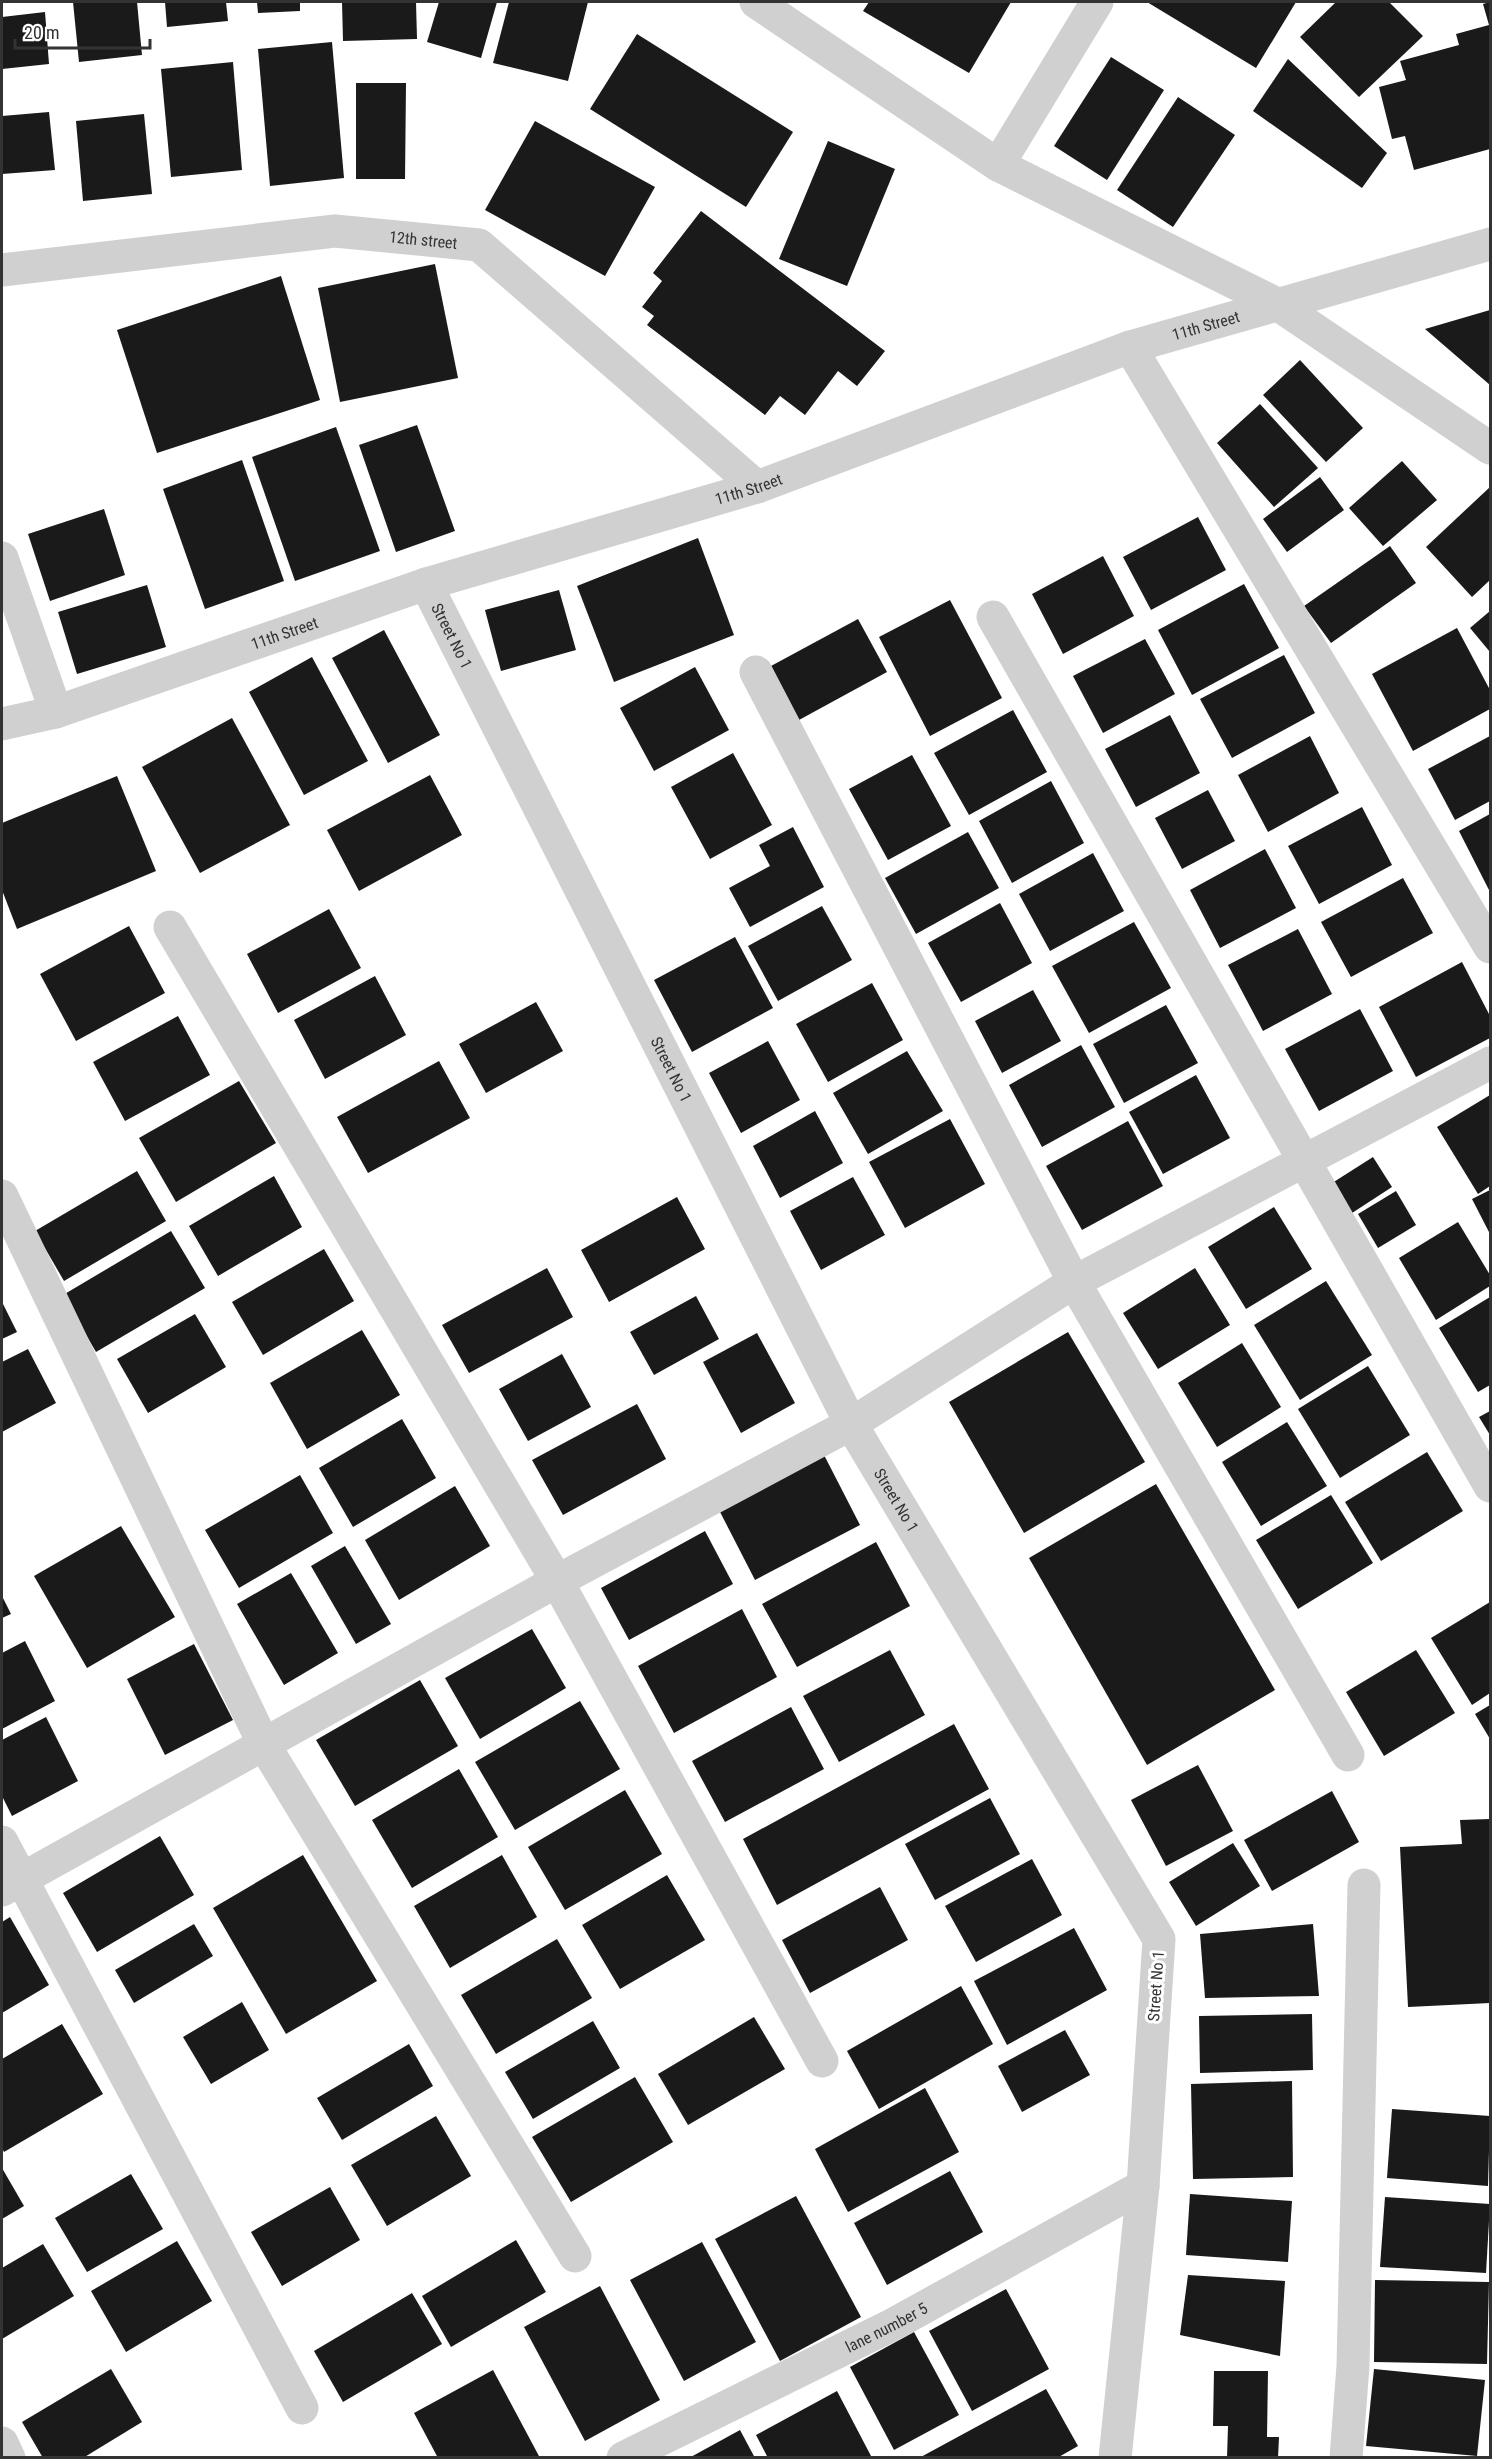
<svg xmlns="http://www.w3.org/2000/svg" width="1492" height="2459" viewBox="0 0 1492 2459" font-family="'Roboto Condensed',sans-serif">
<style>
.building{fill:#1a1a1a}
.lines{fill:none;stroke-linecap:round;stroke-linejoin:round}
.minor{stroke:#d0d0d0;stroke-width:33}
.tertiary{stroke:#d0d0d0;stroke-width:33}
.labels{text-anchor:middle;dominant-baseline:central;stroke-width:6;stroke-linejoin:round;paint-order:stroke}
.street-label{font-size:16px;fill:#333;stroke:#fff}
</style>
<rect width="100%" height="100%" fill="#fff"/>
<!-- building -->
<g class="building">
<path d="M73,2H137L142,55L79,62Z"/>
<path d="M165,2H226L228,21L167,27Z"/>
<path d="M257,2H300V11L258,13Z"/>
<path d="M342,2H416L417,39L343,41Z"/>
<path d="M439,2H497L481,58L427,42Z"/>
<path d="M509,2H588L568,81L493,63Z"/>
<path d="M869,2H1011L969,73L863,11Z"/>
<path d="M1147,2H1296L1256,68Z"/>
<path d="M1336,2H1389L1423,36L1359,97L1300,37Z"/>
<path d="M1490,2V149L1414,170L1405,136L1392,139L1379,87L1406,80L1400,61L1459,45L1456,34L1489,25L1483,4Z"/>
<path d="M45,12L49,64L2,69V17Z"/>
<path d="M637,34L793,132L746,207L590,109Z"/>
<path d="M332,42L344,178L270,186L258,49Z"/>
<path d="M1111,57L1164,90L1107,180L1054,146Z"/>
<path d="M1288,59L1387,153L1362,188L1253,111Z"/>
<path d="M233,62L242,170L171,177L161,69Z"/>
<path d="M356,83H406L405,179H356Z"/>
<path d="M1178,97L1235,135L1173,227L1117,190Z"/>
<path d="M49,112L55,170L2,174V116Z"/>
<path d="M144,114L152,194L83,201L76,121Z"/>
<path d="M535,121L655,187L605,276L485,210Z"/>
<path d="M828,141L895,169L847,286L779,259Z"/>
<path d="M701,211L885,351L857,386L838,371L805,415L780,396L765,415L647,325L654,316L642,307L662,281L653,273Z"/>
<path d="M435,264L458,378L340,402L318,288Z"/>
<path d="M281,276L320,400L157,453L117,330Z"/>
<path d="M1490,310V385L1425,329Z"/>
<path d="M1300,360L1363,428L1326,462L1263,395Z"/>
<path d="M1260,404L1318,468L1274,507L1217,443Z"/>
<path d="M417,425L455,531L396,552L359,445Z"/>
<path d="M336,427L380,551L295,581L252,457Z"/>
<path d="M242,460L284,581L205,609L163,489Z"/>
<path d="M1402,461L1437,500L1383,546L1349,508Z"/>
<path d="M1320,477L1344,510L1287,552L1263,519Z"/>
<path d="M1490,487V580L1472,597L1426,547Z"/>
<path d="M104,509L125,575L50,601L28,534Z"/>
<path d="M1198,517L1226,570L1151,610L1123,557Z"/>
<path d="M698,538L734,635L614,682L577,586Z"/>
<path d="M1390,546L1416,583L1331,643L1304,606Z"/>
<path d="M1103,556L1134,616L1063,654L1032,594Z"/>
<path d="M1244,584L1279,648L1192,695L1158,630Z"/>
<path d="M147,585L166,647L77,674L58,612Z"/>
<path d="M559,590L576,650L501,671L485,610Z"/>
<path d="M950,600L1002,698L930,736L879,637Z"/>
<path d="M1490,611V652L1470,628Z"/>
<path d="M858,619L887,672L799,720L771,666Z"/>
<path d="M1457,628L1490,690V709L1413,751L1372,674Z"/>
<path d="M384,630L440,735L388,763L332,658Z"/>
<path d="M1145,639L1175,694L1103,733L1073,676Z"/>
<path d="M1284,655L1315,713L1232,758L1200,699Z"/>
<path d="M312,657L368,761L304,795L249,692Z"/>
<path d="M695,667L729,730L654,771L620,708Z"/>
<path d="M1013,710L1047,772L969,815L934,753Z"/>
<path d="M1170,715L1200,773L1136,807L1105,749Z"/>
<path d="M232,718L290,825L200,873L142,767Z"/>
<path d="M1310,736L1339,793L1268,832L1238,775Z"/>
<path d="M1490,736V801L1455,820L1428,769Z"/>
<path d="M733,753L772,825L710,859L671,787Z"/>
<path d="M912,755L951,826L888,860L849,789Z"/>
<path d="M430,775L462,835L359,891L327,830Z"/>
<path d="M117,776L156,871L17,929L2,890V823Z"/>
<path d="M1051,781L1084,843L1012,883L979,821Z"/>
<path d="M1208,790L1235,841L1182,869L1155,818Z"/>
<path d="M1362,807L1392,865L1319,904L1288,846Z"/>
<path d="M1490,814V892L1459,831Z"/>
<path d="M793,827L824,887L750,927L729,888L770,866L759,845Z"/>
<path d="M968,832L999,888L916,934L885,878Z"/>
<path d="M1265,849L1296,908L1220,948L1190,890Z"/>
<path d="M1093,853L1124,911L1050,951L1019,894Z"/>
<path d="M1403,878L1433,933L1351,977L1321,922Z"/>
<path d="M1000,903L1032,963L961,1002L928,943Z"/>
<path d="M822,906L852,960L778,1001L748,946Z"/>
<path d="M329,909L361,968L278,1013L247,954Z"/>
<path d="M1134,922L1171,988L1089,1033L1052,966Z"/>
<path d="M129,926L165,993L76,1041L40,974Z"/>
<path d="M1298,929L1332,994L1263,1031L1228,965Z"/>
<path d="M735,937L773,1008L692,1052L654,980Z"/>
<path d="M1462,962L1490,1016V1038L1416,1077L1379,1007Z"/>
<path d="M375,976L406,1035L325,1079L294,1020Z"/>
<path d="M872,983L903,1040L828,1082L796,1024Z"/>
<path d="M1033,990L1061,1041L1002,1073L975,1021Z"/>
<path d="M536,1002L563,1051L486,1093L459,1044Z"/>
<path d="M1166,1005L1198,1063L1124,1103L1093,1044Z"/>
<path d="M1360,1009L1393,1071L1319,1111L1285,1049Z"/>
<path d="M178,1016L210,1075L125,1121L93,1062Z"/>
<path d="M768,1041L800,1100L741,1133L709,1073Z"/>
<path d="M1081,1045L1115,1107L1042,1147L1009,1085Z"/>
<path d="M907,1051L943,1111L868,1154L833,1093Z"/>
<path d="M439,1061L470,1118L368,1173L337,1117Z"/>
<path d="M1196,1075L1230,1138L1163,1174L1129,1112Z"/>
<path d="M239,1081L276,1143L176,1202L139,1138Z"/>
<path d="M1490,1095V1186L1478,1194L1437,1127Z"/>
<path d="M815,1111L843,1163L780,1198L753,1146Z"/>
<path d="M950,1119L985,1184L905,1228L869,1162Z"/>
<path d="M1128,1121L1163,1186L1082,1230L1046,1166Z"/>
<path d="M1373,1157L1392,1187L1349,1215L1329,1185Z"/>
<path d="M137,1171L166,1221L64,1281L35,1231Z"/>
<path d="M274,1176L302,1227L218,1276L189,1226Z"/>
<path d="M853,1177L885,1235L821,1270L790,1211Z"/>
<path d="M1490,1190V1234L1472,1199Z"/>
<path d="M1396,1191L1416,1225L1378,1248L1358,1214Z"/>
<path d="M677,1197L705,1249L609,1302L581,1250Z"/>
<path d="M1274,1207L1312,1269L1246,1309L1208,1247Z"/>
<path d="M1458,1222L1490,1275V1286L1436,1320L1399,1258Z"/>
<path d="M171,1231L205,1288L96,1352L63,1295Z"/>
<path d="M324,1249L354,1301L263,1355L232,1302Z"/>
<path d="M547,1268L573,1317L469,1373L442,1325Z"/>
<path d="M1195,1268L1230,1325L1158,1369L1123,1313Z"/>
<path d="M1326,1281L1372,1355L1300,1400L1254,1325Z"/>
<path d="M696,1296L719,1339L654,1375L630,1332Z"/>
<path d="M1490,1297V1385L1478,1392L1439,1328Z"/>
<path d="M2,1302L17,1332L2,1339Z"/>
<path d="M195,1314L226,1367L148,1413L117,1359Z"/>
<path d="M362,1330L400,1395L307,1449L270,1383Z"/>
<path d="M1068,1332L1145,1462L1024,1533L949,1402Z"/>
<path d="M757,1333L795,1403L741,1433L703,1362Z"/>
<path d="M1242,1343L1281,1407L1217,1447L1178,1383Z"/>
<path d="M28,1349L56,1403L2,1432V1362Z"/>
<path d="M562,1354L591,1407L528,1441L499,1389Z"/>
<path d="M1368,1366L1410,1435L1340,1478L1298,1409Z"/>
<path d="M637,1404L666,1459L563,1515L532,1460Z"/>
<path d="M1490,1411V1435L1479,1417Z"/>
<path d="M402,1419L436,1478L353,1527L319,1468Z"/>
<path d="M1287,1422L1327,1486L1261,1526L1222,1462Z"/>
<path d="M1427,1452L1463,1511L1381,1561L1345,1502Z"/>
<path d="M823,1453L860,1525L755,1580L718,1508Z"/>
<path d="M300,1475L333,1533L239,1588L205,1530Z"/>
<path d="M1156,1484L1275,1690L1147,1765L1029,1558Z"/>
<path d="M455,1486L490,1546L399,1600L365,1540Z"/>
<path d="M1331,1495L1373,1563L1298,1609L1256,1540Z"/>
<path d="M121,1526L175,1617L87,1668L34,1576Z"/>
<path d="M705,1531L733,1584L629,1640L601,1588Z"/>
<path d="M876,1542L910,1606L797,1667L762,1604Z"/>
<path d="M345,1546L391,1624L356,1644L311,1566Z"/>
<path d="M291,1573L338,1653L284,1685L237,1604Z"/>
<path d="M2,1596L11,1614L2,1618Z"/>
<path d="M1490,1602V1693L1472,1705L1431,1638Z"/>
<path d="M742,1609L777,1677L674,1733L638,1666Z"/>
<path d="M532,1629L566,1688L480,1739L445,1678Z"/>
<path d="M25,1641L55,1701L2,1729V1653Z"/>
<path d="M194,1644L233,1720L165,1755L127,1679Z"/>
<path d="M890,1650L925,1715L839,1762L803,1696Z"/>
<path d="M1416,1650L1455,1713L1384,1756L1346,1692Z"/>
<path d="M420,1680L458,1746L355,1806L316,1740Z"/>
<path d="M580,1701L620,1769L515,1830L475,1762Z"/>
<path d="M1490,1705V1739L1475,1714Z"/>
<path d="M791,1707L824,1769L725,1822L692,1761Z"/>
<path d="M46,1717L78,1781L12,1816L2,1796V1740Z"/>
<path d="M954,1724L989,1789L777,1905L743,1839Z"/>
<path d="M1198,1765L1233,1831L1166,1866L1131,1800Z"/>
<path d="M459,1769L498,1837L412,1888L372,1820Z"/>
<path d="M625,1790L662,1854L565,1910L528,1847Z"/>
<path d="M1332,1791L1359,1842L1272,1891L1244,1840Z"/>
<path d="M990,1798L1020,1854L935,1900L905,1844Z"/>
<path d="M1490,1819V2003L1408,2007L1400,1847L1462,1844L1460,1820Z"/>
<path d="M160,1836L194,1895L97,1952L63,1893Z"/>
<path d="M1233,1843L1260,1886L1196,1926L1169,1882Z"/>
<path d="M303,1855L377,1981L286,2034L213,1908Z"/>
<path d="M502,1855L537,1917L450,1968L414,1906Z"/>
<path d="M1032,1859L1062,1915L976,1962L945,1906Z"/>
<path d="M667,1875L705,1940L620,1989L582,1925Z"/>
<path d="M880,1887L908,1940L810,1993L782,1940Z"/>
<path d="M10,1917L49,1985L2,2013V1922Z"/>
<path d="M194,1924L213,1956L134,2003L115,1970Z"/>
<path d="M1313,1924L1319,1996L1205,1998L1200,1934Z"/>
<path d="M1074,1928L1107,1990L1007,2045L974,1981Z"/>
<path d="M557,1939L592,1998L496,2054L461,1995Z"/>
<path d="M961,1986L993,2044L879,2109L847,2051Z"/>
<path d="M242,2002L269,2050L211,2084L183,2037Z"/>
<path d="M1312,2014L1313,2070L1200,2073L1199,2016Z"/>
<path d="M754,2017L785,2069L688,2125L658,2074Z"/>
<path d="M593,2021L620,2068L533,2119L505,2072Z"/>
<path d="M62,2024L103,2094L4,2152L2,2148V2059Z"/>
<path d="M1065,2030L1090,2075L1022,2112L998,2066Z"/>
<path d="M409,2044L433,2086L342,2140L317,2098Z"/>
<path d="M635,2077L673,2142L571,2202L532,2137Z"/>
<path d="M1292,2081L1293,2177L1193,2179L1191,2084Z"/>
<path d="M925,2088L959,2152L848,2212L815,2149Z"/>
<path d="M1392,2109L1490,2116L1488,2186L1387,2178Z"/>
<path d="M436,2116L471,2176L387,2226L351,2165Z"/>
<path d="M2,2168L24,2206L2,2219Z"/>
<path d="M950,2171L983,2232L887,2285L854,2223Z"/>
<path d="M131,2174L163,2229L87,2272L55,2218Z"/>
<path d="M330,2187L360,2240L282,2286L251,2232Z"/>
<path d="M1190,2194L1292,2201L1288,2262L1186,2255Z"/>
<path d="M796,2196L861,2317L780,2361L715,2239Z"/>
<path d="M1385,2197L1490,2204L1486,2273L1380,2267Z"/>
<path d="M516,2240L546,2292L451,2347L422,2296Z"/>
<path d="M177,2241L212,2301L126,2352L91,2291Z"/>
<path d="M702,2242L756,2342L684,2381L630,2280Z"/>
<path d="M43,2244L74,2296L2,2339V2268Z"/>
<path d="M1188,2275L1285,2281L1280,2356L1180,2335Z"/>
<path d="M1375,2280L1489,2282L1487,2364L1374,2362Z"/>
<path d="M600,2286L660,2400L585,2441L524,2327Z"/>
<path d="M1006,2289L1049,2369L972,2411L929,2331Z"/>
<path d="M412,2293L442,2344L343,2402L314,2351Z"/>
<path d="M914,2332L959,2415L894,2450L850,2367Z"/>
<path d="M111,2369L142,2422L83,2458H43L22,2422Z"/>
<path d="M1374,2369L1485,2380L1477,2456L1366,2446Z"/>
<path d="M493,2370L540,2458H438L414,2413Z"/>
<path d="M1214,2371H1268L1267,2437H1279L1278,2458H1227L1228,2426H1213Z"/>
<path d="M1046,2389L1078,2446L1057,2458H919Z"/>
<path d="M837,2391L871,2456L768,2458L756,2435Z"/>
<path d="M740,2430L755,2458H689Z"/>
</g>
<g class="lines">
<!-- minor -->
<g class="minor">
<path d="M998,165L1097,2"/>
<path id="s1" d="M2,270L335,231L479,245L757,487"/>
<path d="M1277,304L1490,448"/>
<path d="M1130,347L1490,947"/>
<path d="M2,558L56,712"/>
<path d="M993,617L1490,1486"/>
<path d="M756,672L1074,1282L1348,1755"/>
<path d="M170,927L557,1581L822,2061"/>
<path d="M2,1196L263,1743L575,2256"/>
<path d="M2,1842L302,2408"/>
<path d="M2,1890L557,1581L851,1424L1074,1282L1490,1063"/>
<path d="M2,2443L9,2458"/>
<path id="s2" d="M623,2458L894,2324L1143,2186"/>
<path d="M1346,2458L1353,2366L1364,1885"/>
</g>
<!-- tertiary -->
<g class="tertiary">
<path d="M756,2L998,165L1277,304"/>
<path id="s3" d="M426,584L851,1424L1159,1939L1143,2186L1115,2458"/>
<path id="s4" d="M2,724L56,712L426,584L757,487L1130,347L1490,244"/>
</g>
</g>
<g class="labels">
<!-- street labels -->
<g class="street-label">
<text stroke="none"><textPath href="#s1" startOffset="424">12th street</textPath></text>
<text stroke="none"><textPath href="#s4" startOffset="1269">11th Street</textPath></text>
<text stroke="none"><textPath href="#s4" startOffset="783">11th Street</textPath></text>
<text stroke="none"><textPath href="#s4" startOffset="297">11th Street</textPath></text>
<text stroke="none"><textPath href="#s3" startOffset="58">Street No 1</textPath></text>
<text stroke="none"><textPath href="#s3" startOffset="544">Street No 1</textPath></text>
<text stroke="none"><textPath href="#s3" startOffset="1030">Street No 1</textPath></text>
<text transform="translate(1156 1986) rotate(-86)">Street No 1</text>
<text stroke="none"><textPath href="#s2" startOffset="294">lane number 5</textPath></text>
</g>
</g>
<!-- border -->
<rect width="1492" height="2459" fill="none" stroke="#333333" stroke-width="6"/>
<!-- scale -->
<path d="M15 39v9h135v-9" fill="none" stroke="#333333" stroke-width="3"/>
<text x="24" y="39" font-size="18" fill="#333333" stroke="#ffffff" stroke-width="4.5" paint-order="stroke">20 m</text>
</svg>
